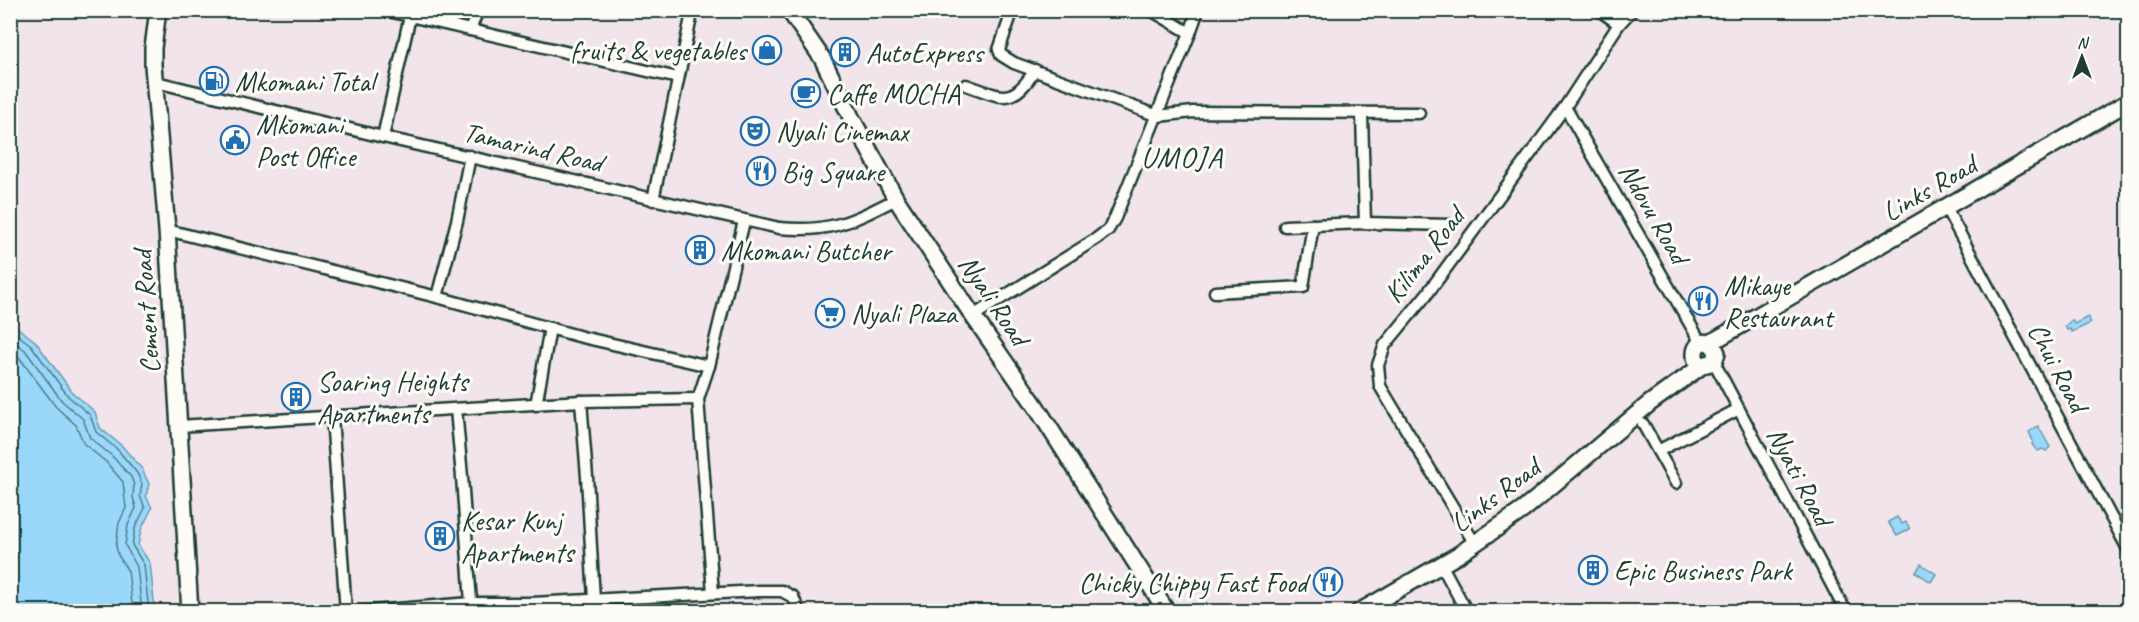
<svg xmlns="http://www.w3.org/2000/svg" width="2139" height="622" viewBox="0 0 2139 622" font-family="Caveat,sans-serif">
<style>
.water{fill:#9ad8fb;stroke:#699aab;stroke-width:1.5}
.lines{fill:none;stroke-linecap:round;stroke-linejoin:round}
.shore{stroke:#507b84;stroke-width:1.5}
.minor-casing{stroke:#1f3d34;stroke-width:15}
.secondary-casing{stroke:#1f3d34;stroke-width:20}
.minor{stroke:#fdfcf7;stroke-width:10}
.secondary{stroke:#fdfcf7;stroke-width:15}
.labels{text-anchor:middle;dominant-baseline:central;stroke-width:6;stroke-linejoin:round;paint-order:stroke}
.poi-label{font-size:28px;fill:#1f3d34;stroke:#fdfcf7;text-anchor:start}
.street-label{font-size:28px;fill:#1f3d34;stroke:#fdfcf7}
.neighbourhood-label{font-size:30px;letter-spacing:1.5px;fill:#1f3d34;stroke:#fdfcf7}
</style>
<rect width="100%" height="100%" fill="#f2e4eb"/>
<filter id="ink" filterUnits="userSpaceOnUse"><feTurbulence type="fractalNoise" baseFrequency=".0167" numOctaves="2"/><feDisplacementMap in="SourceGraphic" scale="12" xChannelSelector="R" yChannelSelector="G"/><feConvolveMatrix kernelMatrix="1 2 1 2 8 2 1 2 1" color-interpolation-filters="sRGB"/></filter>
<g filter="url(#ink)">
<!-- water -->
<g class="water">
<path d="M2088,317L2091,323L2072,332L2070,329L2067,330L2065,326L2072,320L2074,324Z"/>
<path d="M10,322L35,341L73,393L95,412L100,428L122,446L142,469L149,484L146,496L152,508L141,530L138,545L150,563L155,611H11Z"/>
<path d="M2038,426L2050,447L2046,451L2043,449L2037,451L2032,444L2033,441L2029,432Z"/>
<path d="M1897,517L1902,524L1906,522L1910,529L1897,536L1888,522Z"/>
<path d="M1921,564L1936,574L1931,582L1916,572Z"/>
</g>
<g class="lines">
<!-- shore -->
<g class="shore">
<path d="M10,329L31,345L68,396L90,415L96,432L118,450L137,473L142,484L140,496L145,508L135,528L132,545L144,565L149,612"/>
<path d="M10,339L25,350L62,401L83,419L90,438L112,456L131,477L134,485L133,497L136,508L128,525L125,545L137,567L142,612"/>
<path d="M10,350L19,357L56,407L76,425L84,444L106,462L123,482L126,508L119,523L116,546L118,555L128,571L133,612"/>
</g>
<!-- minor casing -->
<g class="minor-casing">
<g id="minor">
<path d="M384,10L678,78"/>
<path d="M1599,10L1619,24"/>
<path d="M1011,15L999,50L1001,55L1014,63L1158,116L1193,112L1419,113"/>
<path d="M470,30L478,10"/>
<path d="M1190,33L1198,10"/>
<path d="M156,82L383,137L779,228C830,233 851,222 896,199"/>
<path d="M966,85C1002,97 1012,107 1035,70"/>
<path d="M1565,107L1701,343"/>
<path d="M1362,114L1365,223"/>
<path d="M383,137L410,16"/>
<path d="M653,200L692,13"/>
<path d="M1946,208L2128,549"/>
<path d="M1285,226L1365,223L1450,225"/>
<path d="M167,230L437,297L582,337L709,366"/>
<path d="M1215,292L1303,287L1313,225"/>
<path d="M437,297L457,221L470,156"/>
<path d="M973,316L1096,239L1108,230L1115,218L1190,33L1151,10"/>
<path d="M1714,362L1846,612"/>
<path d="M581,401L587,477L594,600"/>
<path d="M536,405L550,328"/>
<path d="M456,409L462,477L471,603"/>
<path d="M332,417L346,612"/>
<path d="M1643,424L1658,451L1737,410"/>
<path d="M179,426L581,401L698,399"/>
<path d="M1658,451L1676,483"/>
<path d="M1475,544L1380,386L1378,365L1385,345L1427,294L1565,107L1619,24L1632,10"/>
<path d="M1441,564L1467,612"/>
<path d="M713,593L698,399L709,366L744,221"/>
<path d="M360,612L471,603H532L759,591H782L793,597L799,612"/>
</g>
</g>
<!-- secondary casing -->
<g class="secondary-casing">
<g id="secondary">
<path d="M158,10L153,48V65L167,230L190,612"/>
<path d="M789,10L822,58L851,117L896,199L973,316L1035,405L1167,612"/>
<path d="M1710,343L2128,102"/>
<path d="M1359,612L1458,555L1523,510L1650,403L1703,365L1714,362L1717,353C1711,335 1690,341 1696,361L1703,365"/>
</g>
</g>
<!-- minor -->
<use href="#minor" class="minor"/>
<!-- secondary -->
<use href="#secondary" class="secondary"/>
</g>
</g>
<!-- icons -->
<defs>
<g id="shop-ring" transform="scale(1.5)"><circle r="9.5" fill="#fdfcf7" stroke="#1f6fb2" stroke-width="1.5"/><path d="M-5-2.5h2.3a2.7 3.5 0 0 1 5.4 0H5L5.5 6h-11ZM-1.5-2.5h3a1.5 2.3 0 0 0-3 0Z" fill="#1f6fb2"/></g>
<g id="building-ring" transform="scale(1.5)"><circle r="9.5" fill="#fdfcf7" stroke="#1f6fb2" stroke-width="1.5"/><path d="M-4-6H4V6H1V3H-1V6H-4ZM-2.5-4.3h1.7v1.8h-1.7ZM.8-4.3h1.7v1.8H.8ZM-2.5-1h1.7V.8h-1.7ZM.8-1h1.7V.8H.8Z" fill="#1f6fb2"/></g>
<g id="fuel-ring" transform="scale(1.5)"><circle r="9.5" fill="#fdfcf7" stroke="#1f6fb2" stroke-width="1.5"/><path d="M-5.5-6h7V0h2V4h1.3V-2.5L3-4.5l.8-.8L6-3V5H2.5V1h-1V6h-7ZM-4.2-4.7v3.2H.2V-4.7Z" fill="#1f6fb2"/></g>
<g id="cafe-ring" transform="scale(1.5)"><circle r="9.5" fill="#fdfcf7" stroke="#1f6fb2" stroke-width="1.5"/><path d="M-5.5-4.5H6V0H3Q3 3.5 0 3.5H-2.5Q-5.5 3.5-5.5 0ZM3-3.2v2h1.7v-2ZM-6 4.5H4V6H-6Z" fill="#1f6fb2"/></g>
<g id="theatre-ring" transform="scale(1.5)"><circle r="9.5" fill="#fdfcf7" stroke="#1f6fb2" stroke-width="1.5"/><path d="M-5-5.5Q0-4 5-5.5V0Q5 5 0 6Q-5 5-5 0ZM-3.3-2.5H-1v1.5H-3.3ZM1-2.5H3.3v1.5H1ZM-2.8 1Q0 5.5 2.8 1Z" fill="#1f6fb2"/></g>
<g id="civic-ring" transform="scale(1.5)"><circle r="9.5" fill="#fdfcf7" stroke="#1f6fb2" stroke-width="1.5"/><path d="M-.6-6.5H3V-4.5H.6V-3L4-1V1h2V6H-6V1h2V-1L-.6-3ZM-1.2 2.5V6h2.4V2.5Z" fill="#1f6fb2"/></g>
<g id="restaurant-ring" transform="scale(1.5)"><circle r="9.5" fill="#fdfcf7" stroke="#1f6fb2" stroke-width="1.5"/><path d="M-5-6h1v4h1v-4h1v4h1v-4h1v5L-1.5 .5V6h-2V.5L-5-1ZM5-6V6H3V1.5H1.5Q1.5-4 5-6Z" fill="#1f6fb2"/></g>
<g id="supermarket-ring" transform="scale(1.5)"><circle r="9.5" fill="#fdfcf7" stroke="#1f6fb2" stroke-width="1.5"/><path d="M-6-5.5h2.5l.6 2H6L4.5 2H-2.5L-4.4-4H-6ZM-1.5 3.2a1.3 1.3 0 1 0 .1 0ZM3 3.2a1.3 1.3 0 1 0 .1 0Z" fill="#1f6fb2"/></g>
</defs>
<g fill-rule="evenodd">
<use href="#shop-ring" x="767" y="50"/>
<use href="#building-ring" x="845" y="52"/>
<use href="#fuel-ring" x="214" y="81"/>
<use href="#cafe-ring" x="806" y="93"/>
<use href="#theatre-ring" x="755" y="131"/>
<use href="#civic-ring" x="235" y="140"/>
<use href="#restaurant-ring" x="761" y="171"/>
<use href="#building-ring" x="700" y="250"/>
<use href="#restaurant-ring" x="1703" y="301"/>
<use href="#supermarket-ring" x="830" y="313"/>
<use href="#building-ring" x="296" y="397"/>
<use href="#building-ring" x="440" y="536"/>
<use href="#building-ring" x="1593" y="570"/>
<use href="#restaurant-ring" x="1328" y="582"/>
</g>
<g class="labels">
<!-- poi labels -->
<g class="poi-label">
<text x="746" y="50" text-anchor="end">fruits &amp; vegetables</text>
<text x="866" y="52">AutoExpress</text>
<text x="235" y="81">Mkomani Total</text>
<text x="827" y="93">Caffe MOCHA</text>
<text x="256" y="124">Mkomani<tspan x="256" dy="32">Post Office</tspan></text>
<text x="776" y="131">Nyali Cinemax</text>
<text x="782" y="171">Big Square</text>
<text x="721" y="250">Mkomani Butcher</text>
<text x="1724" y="285">Mikaye<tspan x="1724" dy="32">Restaurant</tspan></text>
<text x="851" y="313">Nyali Plaza</text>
<text x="317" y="381">Soaring Heights<tspan x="317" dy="32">Apartments</tspan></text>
<text x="461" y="520">Kesar Kunj<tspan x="461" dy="32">Apartments</tspan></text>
<text x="1614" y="570">Epic Business Park</text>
<text x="1307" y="582" text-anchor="end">Chicky Chippy Fast Food</text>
</g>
<!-- street labels -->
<g class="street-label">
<text transform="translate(533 147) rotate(13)">Tamarind Road</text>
<text transform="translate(1929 188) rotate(-30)">Links Road</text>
<text transform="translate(1654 213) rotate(60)">Ndovu Road</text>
<text transform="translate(1424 255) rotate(-52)">Kilima Road</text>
<text transform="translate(994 300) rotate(56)">Nyali Road</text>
<text transform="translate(146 312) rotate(-94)">Cement Road</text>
<text transform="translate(2058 367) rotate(62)">Chui Road</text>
<text transform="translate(1800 476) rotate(62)">Nyati Road</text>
<text transform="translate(1495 495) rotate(-37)">Links Road</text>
</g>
<!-- neighbourhood labels -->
<g class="neighbourhood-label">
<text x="1182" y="157">UMOJA</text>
</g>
</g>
<!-- margin -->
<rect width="2139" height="622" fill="none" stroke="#fdfcf7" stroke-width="36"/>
<rect x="18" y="18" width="2103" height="586" fill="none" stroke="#1f3d34" stroke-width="2" filter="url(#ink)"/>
<!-- north arrow -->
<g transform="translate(2082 57)" stroke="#fdfcf7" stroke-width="4.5" paint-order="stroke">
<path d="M0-4.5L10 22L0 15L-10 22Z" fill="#1f3d34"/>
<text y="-9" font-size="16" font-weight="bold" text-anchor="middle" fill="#1f3d34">N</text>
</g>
</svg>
